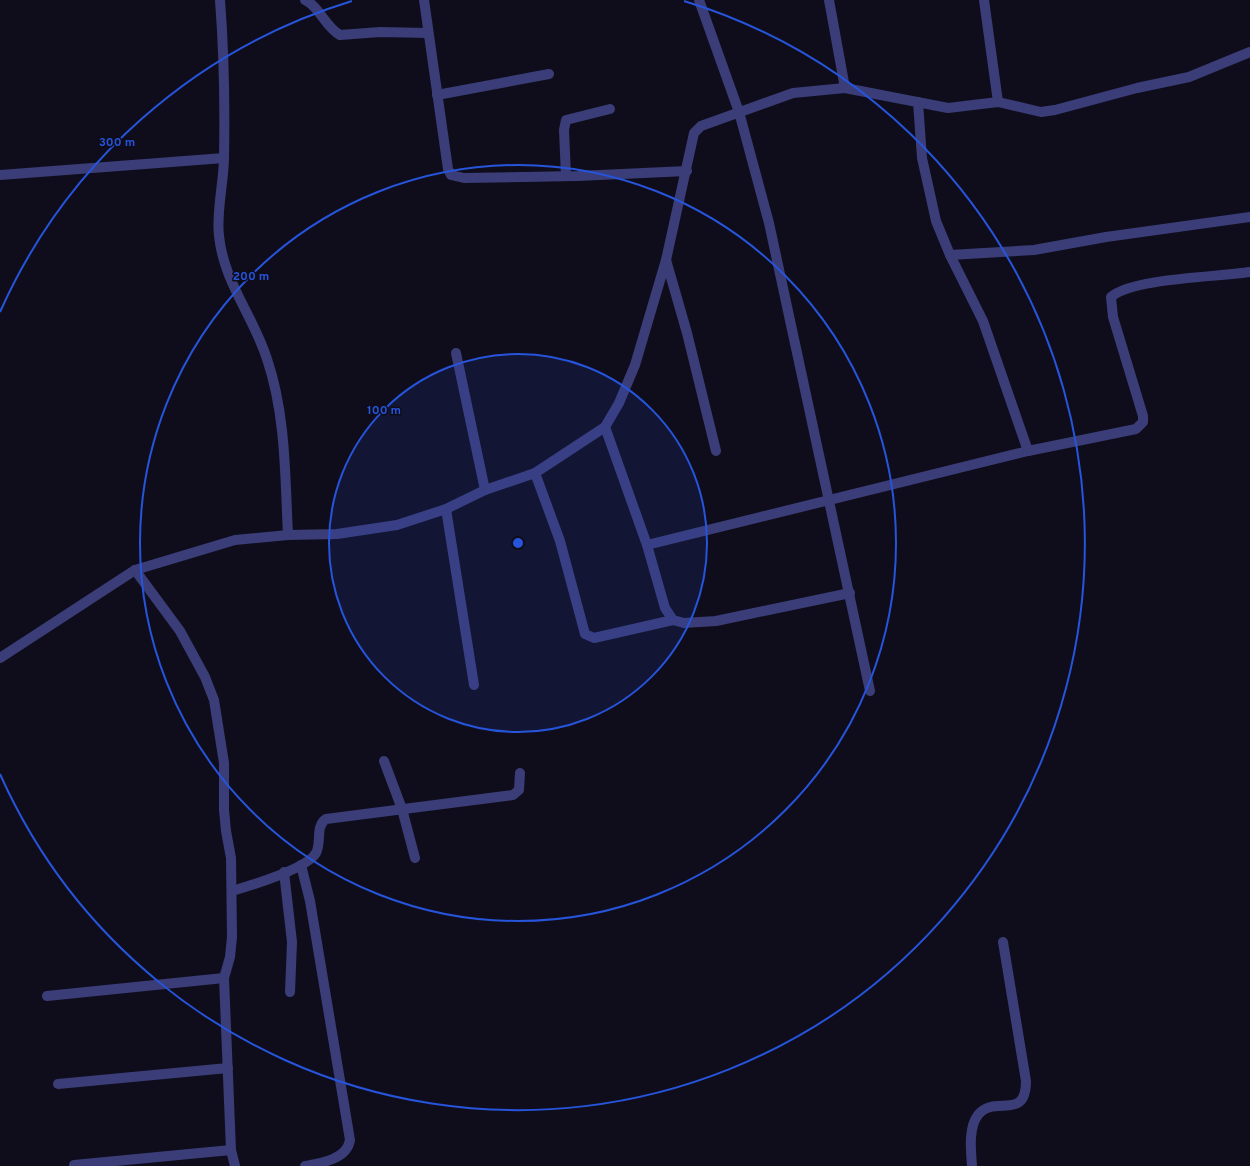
<svg xmlns="http://www.w3.org/2000/svg" width="1250" height="1166" viewBox="0 0 1250 1166" font-family="Overpass,sans-serif">
<style>
.lines{fill:none;stroke-linecap:round;stroke-linejoin:round}
.minor{stroke:#3b3d78;stroke-width:10}
.ring{fill:none;stroke:#2654da;stroke-width:2}
.centre{fill:#2654da;stroke:#0f0d1c;stroke-width:2}
.ring-label{font-size:12px;text-anchor:middle;font-weight:bold;fill:#2654da;stroke:#0f0d1c;stroke-width:3;stroke-linejoin:round;paint-order:stroke}
</style>
<rect width="100%" height="100%" fill="#0f0d1c"/>
<g class="lines">
<!-- minor -->
<g class="minor">
<path d="M220,0C224,52 225,105 224,157C224,182 216,211 219,236C224,283 253,315 267,359C286,415 285,476 288,535"/>
<path d="M305,0C320,7 325,27 340,35L380,32L428,33"/>
<path d="M424,0L448,169L451,175L464,178L578,176L687,171"/>
<path d="M699,0L739,112L769,223L870,691"/>
<path d="M829,0L845,88"/>
<path d="M984,0L998,102"/>
<path d="M437,95L549,74"/>
<path d="M918,102L922,158L936,221L950,255L983,321L1028,451"/>
<path d="M0,175L224,158"/>
<path d="M566,176L564,130L566,120L610,109"/>
<path d="M950,255L1034,250L1106,237L1250,217"/>
<path d="M666,260L687,333L716,451"/>
<path d="M456,353L485,490"/>
<path d="M605,427L647,545L665,608L673,620L684,623L716,621L850,593"/>
<path d="M535,473L560,541L585,634L594,638L673,620"/>
<path d="M446,509L474,685"/>
<path d="M647,545L1028,451L1136,429L1143,422V416L1113,317L1111,297C1132,278 1219,277 1250,272"/>
<path d="M135,570L180,631L205,677L214,700L224,763V810L226,831L231,858L232,937L230,957L224,978L231,1150L235,1166"/>
<path d="M0,658L135,570L235,540L288,535L337,534L397,525L446,509L485,490L535,473L605,427L619,403L635,365L666,260L694,133L701,126L793,93L845,88L948,108L998,102L1041,112L1055,110L1137,88L1189,77L1250,52"/>
<path d="M384,761L402,809L415,858"/>
<path d="M301,865L310,901L350,1140C347,1159 322,1163 305,1166"/>
<path d="M284,872L292,942L290,992"/>
<path d="M232,891C249,886 307,869 316,853C322,842 315,826 326,819L513,795L519,790L520,773"/>
<path d="M47,996L224,978"/>
<path d="M58,1084L228,1068"/>
<path d="M74,1165L231,1150"/>
<path d="M972,1166C971,1151 968,1128 978,1115C994,1094 1026,1122 1026,1081L1003,942"/>
</g>
</g>
<!-- distance rings -->
<circle cx="518" cy="543" r="189" fill="#2654da" fill-opacity=".12"/>
<g class="ring">
<circle cx="518" cy="543" r="189"/>
<circle cx="518" cy="543" r="378"/>
<path d="M0 312A567 567 0 0 1 352 1M684 1A567 567 0 1 1 0 774"/>
</g>
<circle cx="518" cy="543" r="6" class="centre"/>
<g class="ring-label">
<text x="117" y="146">300 m</text>
<text x="251" y="280">200 m</text>
<text x="384" y="414">100 m</text>
</g>
</svg>
